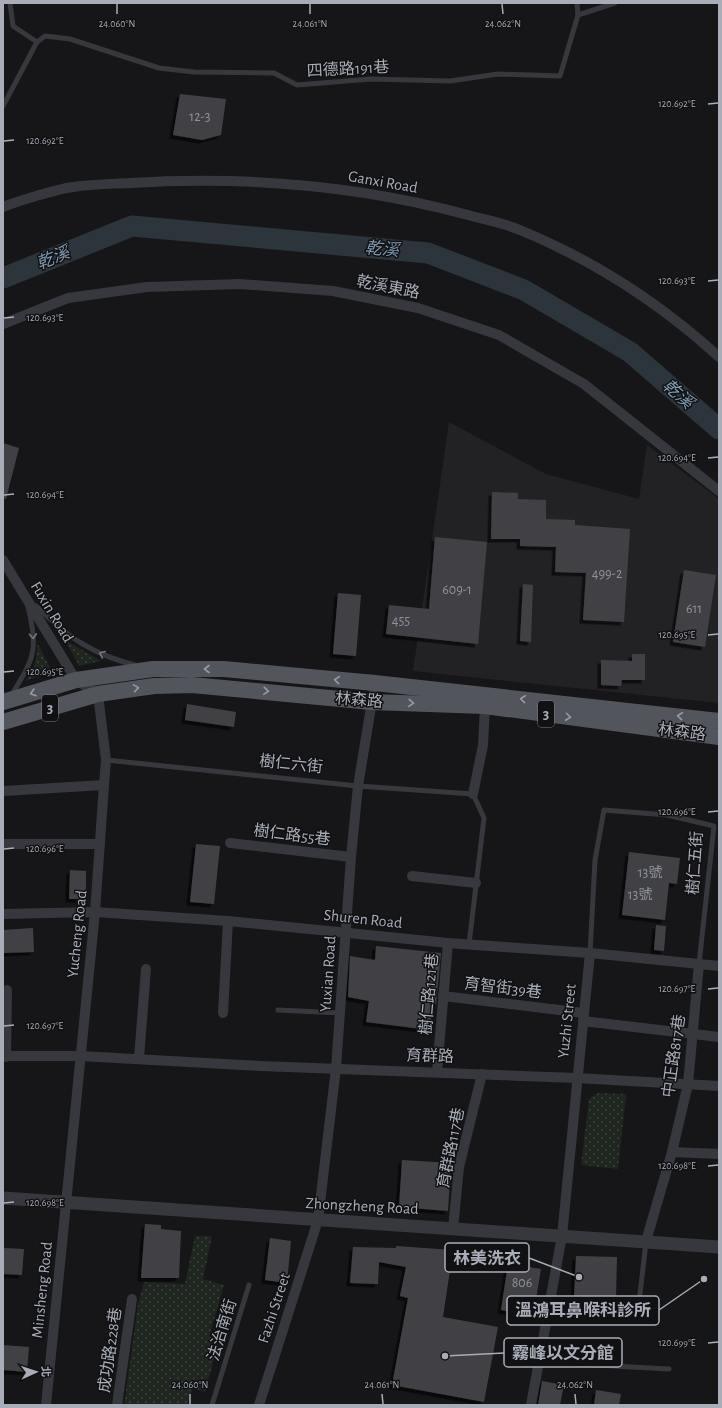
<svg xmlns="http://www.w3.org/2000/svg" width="722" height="1408" viewBox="0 0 722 1408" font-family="'Alegreya Sans','Noto Sans TC',sans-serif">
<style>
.built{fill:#222225}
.green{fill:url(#green-dots)}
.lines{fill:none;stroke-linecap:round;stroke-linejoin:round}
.river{stroke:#2c353c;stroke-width:21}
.building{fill:#404145;filter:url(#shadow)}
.service{stroke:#37383d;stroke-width:5}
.minor{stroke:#37383d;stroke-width:10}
.tertiary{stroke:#37383d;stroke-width:13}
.primary{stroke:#53555c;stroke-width:16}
.oneway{stroke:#757881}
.oneway2{stroke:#979ba6}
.ticks{fill:none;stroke:#a8adb8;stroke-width:1.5}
.labels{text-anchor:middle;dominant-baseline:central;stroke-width:3;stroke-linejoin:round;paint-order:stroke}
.number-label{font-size:14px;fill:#8e929b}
.shield{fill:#111113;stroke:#7b7e86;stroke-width:1}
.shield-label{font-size:15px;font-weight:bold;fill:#a8adb8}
.street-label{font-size:16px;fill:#a8adb8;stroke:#111113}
.water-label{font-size:17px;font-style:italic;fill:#7f9bb3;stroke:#111113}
.ticks-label{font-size:10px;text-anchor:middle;fill:#a8adb8;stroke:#111113;stroke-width:3;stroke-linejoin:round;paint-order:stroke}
.leader{fill:none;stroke:#a8adb8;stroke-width:1.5}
.callout-dot{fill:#a8adb8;stroke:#111113;stroke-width:1.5}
.callout{fill:#111113;stroke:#a8adb8;stroke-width:1.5}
.callout-label{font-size:17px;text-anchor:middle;font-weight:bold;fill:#a8adb8}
</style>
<defs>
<pattern id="green-dots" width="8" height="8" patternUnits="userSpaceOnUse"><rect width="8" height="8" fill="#1e261f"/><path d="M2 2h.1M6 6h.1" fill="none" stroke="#3c433d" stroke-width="1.8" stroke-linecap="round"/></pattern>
<filter id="shadow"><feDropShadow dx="-3.5" dy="3.5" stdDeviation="0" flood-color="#0009"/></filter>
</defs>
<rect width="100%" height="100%" fill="#161618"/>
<!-- built -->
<path class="built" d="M449,422L546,474L639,499L647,445L719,499V703L413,671Z"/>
<!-- green -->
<g class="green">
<path d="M65,640L101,661L79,666Z"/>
<path d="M38,644L52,672L25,681L34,668Z"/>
<path d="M598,1093L626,1094L618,1169L581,1165L589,1099Z"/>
<path d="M195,1236H212L203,1279L224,1285L209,1337L219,1341L205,1392L193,1388L187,1405H124L138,1304L144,1282L185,1284Z"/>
</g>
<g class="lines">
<!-- river -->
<path class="river" d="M3,278L132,226L428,253L524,290L630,352L719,429"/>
</g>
<!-- building -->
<g class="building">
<path d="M180,94L226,99L221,135L202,140L173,135Z"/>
<path d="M3,443L19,448L6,499L3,498Z"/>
<path d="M492,492L518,493V499L546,500V519L575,520V525L630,529L624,622L583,620L586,573L555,572L556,547L520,546V539H491Z"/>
<path d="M435,537L487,542L478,644L386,634L389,605L429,609Z"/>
<path d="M684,570L716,575L705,647L673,642Z"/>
<path d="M523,584L533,585L531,642L520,641Z"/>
<path d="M338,593L361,595L356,656L333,654Z"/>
<path d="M632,654H645V680H622L621,686L601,685V660L632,661Z"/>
<path d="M187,704L236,712L234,727L185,720Z"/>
<path d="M196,844L220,846L214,904L190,902Z"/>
<path d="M629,852L680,858L677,884L669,883L665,920L622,915Z"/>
<path d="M70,870L86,871V899H69Z"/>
<path d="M656,925L666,926L664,951L654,950Z"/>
<path d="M33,928L34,952L3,953V930Z"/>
<path d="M376,946L441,953L436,1004L433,1003L430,1030L366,1022L369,1001L348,997L350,956L375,960Z"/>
<path d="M402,1160L451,1163L448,1211L399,1207Z"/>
<path d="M145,1224L161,1225V1229L181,1231L179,1278H141Z"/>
<path d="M270,1238L291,1241L287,1283L265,1280Z"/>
<path d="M396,1246L453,1250L443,1317L498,1327L484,1402L392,1385L408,1298L400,1296L406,1267L379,1262L378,1284L350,1283L353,1247L396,1248Z"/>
<path d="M3,1248L24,1249L22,1275L3,1274Z"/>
<path d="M576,1256L617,1257L616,1299L574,1298Z"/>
<path d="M508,1264L541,1269L536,1299L519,1297L517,1313L501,1310Z"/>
<path d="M3,1345L29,1347L27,1372L3,1370Z"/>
<path d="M542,1381L564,1385L560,1405H538Z"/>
<path d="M596,1390L621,1394L619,1405H594Z"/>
</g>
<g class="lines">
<!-- service -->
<g class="service">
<path d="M10,3L13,26L37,42"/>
<path d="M578,15L615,3"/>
<path d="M3,106L37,42L45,36L70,39L159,68L194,72L274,73L297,85L371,79L450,81L498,74L560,76L578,15L577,3"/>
<path d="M36,606C69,638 91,654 138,666"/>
<path d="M11,696C35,656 38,652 28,606"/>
<path d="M106,760L358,786L473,794L484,818L469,944"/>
<path d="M590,953L595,860L604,810L667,815L714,826L699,964"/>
<path d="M278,1010L340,1013"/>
<path d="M638,1311L646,1242"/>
<path d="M539,1362L669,1369"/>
<path d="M212,1405L249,1285"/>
</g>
<!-- minor -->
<g class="minor">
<path d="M3,207C18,201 57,189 73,187C92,184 111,184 130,183C244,176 358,185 468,215C485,220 504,223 520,230C593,260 661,304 719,357"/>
<path d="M3,324L68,298L147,287L240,284L333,291L418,308L499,335L584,384L719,491"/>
<path d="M3,560L76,680L98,694L106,760L104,785L95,912L46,1405"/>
<path d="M3,791L104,785"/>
<path d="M473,794L483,745L485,706"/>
<path d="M230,843L351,857"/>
<path d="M3,844H100"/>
<path d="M412,876L476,883"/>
<path d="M3,914L95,912L228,921L448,943L590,953L719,966"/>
<path d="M443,996L584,1013"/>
<path d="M223,1013L228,921"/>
<path d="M583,1021L719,1037"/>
<path d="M3,1056H80L261,1066L576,1078L719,1086"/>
<path d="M6,1057L7,990"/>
<path d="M139,1058L146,969"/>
<path d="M437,1071L448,943"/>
<path d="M672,1152L719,1154"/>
<path d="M453,1229L459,1167L482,1074"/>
<path d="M646,1241L672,1152L688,1084L699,964"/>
<path d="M117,1405L132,1299"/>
<path d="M259,1405L318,1220L336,1068L351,857L358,786L375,683"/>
<path d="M531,1405L562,1236L590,953"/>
</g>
<!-- tertiary -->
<path class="tertiary" d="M3,1198L719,1247"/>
<!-- primary -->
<g class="primary">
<path d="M3,702L76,680L153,669H224L375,683L719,721"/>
<path d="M3,722L98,694L154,686L192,685L372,702L485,706L719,737"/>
</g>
</g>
<!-- one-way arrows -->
<defs><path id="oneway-chevron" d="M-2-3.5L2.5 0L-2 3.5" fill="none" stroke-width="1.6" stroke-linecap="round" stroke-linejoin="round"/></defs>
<g class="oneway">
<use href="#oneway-chevron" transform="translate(33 636) rotate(86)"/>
<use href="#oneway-chevron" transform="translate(102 654) rotate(-157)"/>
</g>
<g class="oneway2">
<use href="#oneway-chevron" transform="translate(207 669) rotate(180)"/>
<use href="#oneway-chevron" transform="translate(337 680) rotate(-175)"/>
<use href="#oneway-chevron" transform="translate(136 688) rotate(-9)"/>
<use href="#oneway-chevron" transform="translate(266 691) rotate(5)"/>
<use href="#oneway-chevron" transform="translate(33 693) rotate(163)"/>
<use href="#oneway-chevron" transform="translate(523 699) rotate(-174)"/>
<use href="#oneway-chevron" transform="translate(411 703) rotate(2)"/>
<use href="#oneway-chevron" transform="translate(680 716) rotate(-174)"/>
<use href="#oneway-chevron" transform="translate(568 717) rotate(7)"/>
</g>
<!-- ticks -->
<path class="ticks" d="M117,4V14M310,4V14M502,4L503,14M708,104L718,103M4,141L14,140M708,281L718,280M4,318L14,317M708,458L718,457M4,495L14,494M708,635L718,634M4,672L14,671M708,812L718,811M4,849L14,848M708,989L718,988M4,1026L14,1025M708,1166L718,1165M4,1203L14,1202M708,1343L718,1342M190,1394V1404M382,1394L383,1404M575,1394L576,1404"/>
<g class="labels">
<!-- number labels -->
<g class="number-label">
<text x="200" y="117">12-3</text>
<text x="607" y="574">499-2</text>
<text x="457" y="590">609-1</text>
<text x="694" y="609">611</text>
<text x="401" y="621">455</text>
<text x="650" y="873">13號</text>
<text x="640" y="895">13號</text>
<text x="522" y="1283">806</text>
</g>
<!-- shield labels -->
<g class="shield">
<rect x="42" y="695" width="16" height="26" rx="3"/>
<rect x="538" y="701" width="16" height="26" rx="3"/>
</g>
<g class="shield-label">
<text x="50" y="708">3</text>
<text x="546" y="714">3</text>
</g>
<!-- street labels -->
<g class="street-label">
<text transform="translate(348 69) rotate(-3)">四德路191巷</text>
<text transform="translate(383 182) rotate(10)">Ganxi Road</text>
<text transform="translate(388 287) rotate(11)">乾溪東路</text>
<text transform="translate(52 612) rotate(59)">Fuxin Road</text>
<text transform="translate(359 700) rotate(5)">林森路</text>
<text transform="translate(682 732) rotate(7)">林森路</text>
<text transform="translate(291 764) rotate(6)">樹仁六街</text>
<text transform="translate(292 835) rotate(7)">樹仁路55巷</text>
<text transform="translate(695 863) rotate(-86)">樹仁五街</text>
<text transform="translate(363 919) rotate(6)">Shuren Road</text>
<text transform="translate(77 934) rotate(-84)">Yucheng Road</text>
<text transform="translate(328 974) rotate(-86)">Yuxian Road</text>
<text transform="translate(503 988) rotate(7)">育智街39巷</text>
<text transform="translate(429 994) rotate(-85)">樹仁路121巷</text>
<text transform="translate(567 1021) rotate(-84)">Yuzhi Street</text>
<text transform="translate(430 1056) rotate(2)">育群路</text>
<text transform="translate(674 1056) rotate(-82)">中正路817巷</text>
<text transform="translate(451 1148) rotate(-79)">育群路117巷</text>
<text transform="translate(362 1206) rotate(3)">Zhongzheng Road</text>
<text transform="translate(42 1290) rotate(-84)">Minsheng Road</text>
<text transform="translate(274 1308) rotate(-72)">Fazhi Street</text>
<text transform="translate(222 1330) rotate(-73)">法治南街</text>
<text transform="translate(110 1350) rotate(-82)">成功路228巷</text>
</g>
<!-- water labels -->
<g class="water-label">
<text transform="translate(382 249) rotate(5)">乾溪</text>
<text transform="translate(53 258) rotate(-22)">乾溪</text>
<text transform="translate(678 394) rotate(41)">乾溪</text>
</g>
</g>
<g class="ticks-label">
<text x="117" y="27">24.060°N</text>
<text x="310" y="27">24.061°N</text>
<text x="503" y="27">24.062°N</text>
<text x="677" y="107">120.692°E</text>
<text x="45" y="144">120.692°E</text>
<text x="677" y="284">120.693°E</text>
<text x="45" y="321">120.693°E</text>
<text x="677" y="461">120.694°E</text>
<text x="45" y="498">120.694°E</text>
<text x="677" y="638">120.695°E</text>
<text x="45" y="675">120.695°E</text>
<text x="677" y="815">120.696°E</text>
<text x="45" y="852">120.696°E</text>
<text x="677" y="992">120.697°E</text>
<text x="45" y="1029">120.697°E</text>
<text x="677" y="1169">120.698°E</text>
<text x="45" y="1206">120.698°E</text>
<text x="677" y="1346">120.699°E</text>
<text x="190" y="1388">24.060°N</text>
<text x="382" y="1388">24.061°N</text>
<text x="575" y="1388">24.062°N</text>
</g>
<!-- callouts -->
<path class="leader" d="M579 1277L529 1258M704 1279L659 1310M445 1356L504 1353"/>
<g class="callout-dot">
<circle cx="579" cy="1277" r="4"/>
<circle cx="704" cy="1279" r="4"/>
<circle cx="445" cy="1356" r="4"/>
</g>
<g class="callout">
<rect x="445" y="1243" width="84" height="29" rx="4"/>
<rect x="507" y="1296" width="152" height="29" rx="4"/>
<rect x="504" y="1338" width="118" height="29" rx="4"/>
</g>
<g class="callout-label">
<text x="487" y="1264">林美洗衣</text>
<text x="583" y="1316">溫鴻耳鼻喉科診所</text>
<text x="563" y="1359">霧峰以文分館</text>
</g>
<!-- border -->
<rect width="722" height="1408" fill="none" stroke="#a8adb8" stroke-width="8"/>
<!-- north arrow -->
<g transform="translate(36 1372) rotate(87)" stroke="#111113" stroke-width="3" paint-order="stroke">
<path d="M0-3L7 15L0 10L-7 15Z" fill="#a8adb8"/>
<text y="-6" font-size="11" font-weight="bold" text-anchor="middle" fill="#a8adb8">北</text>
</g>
</svg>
